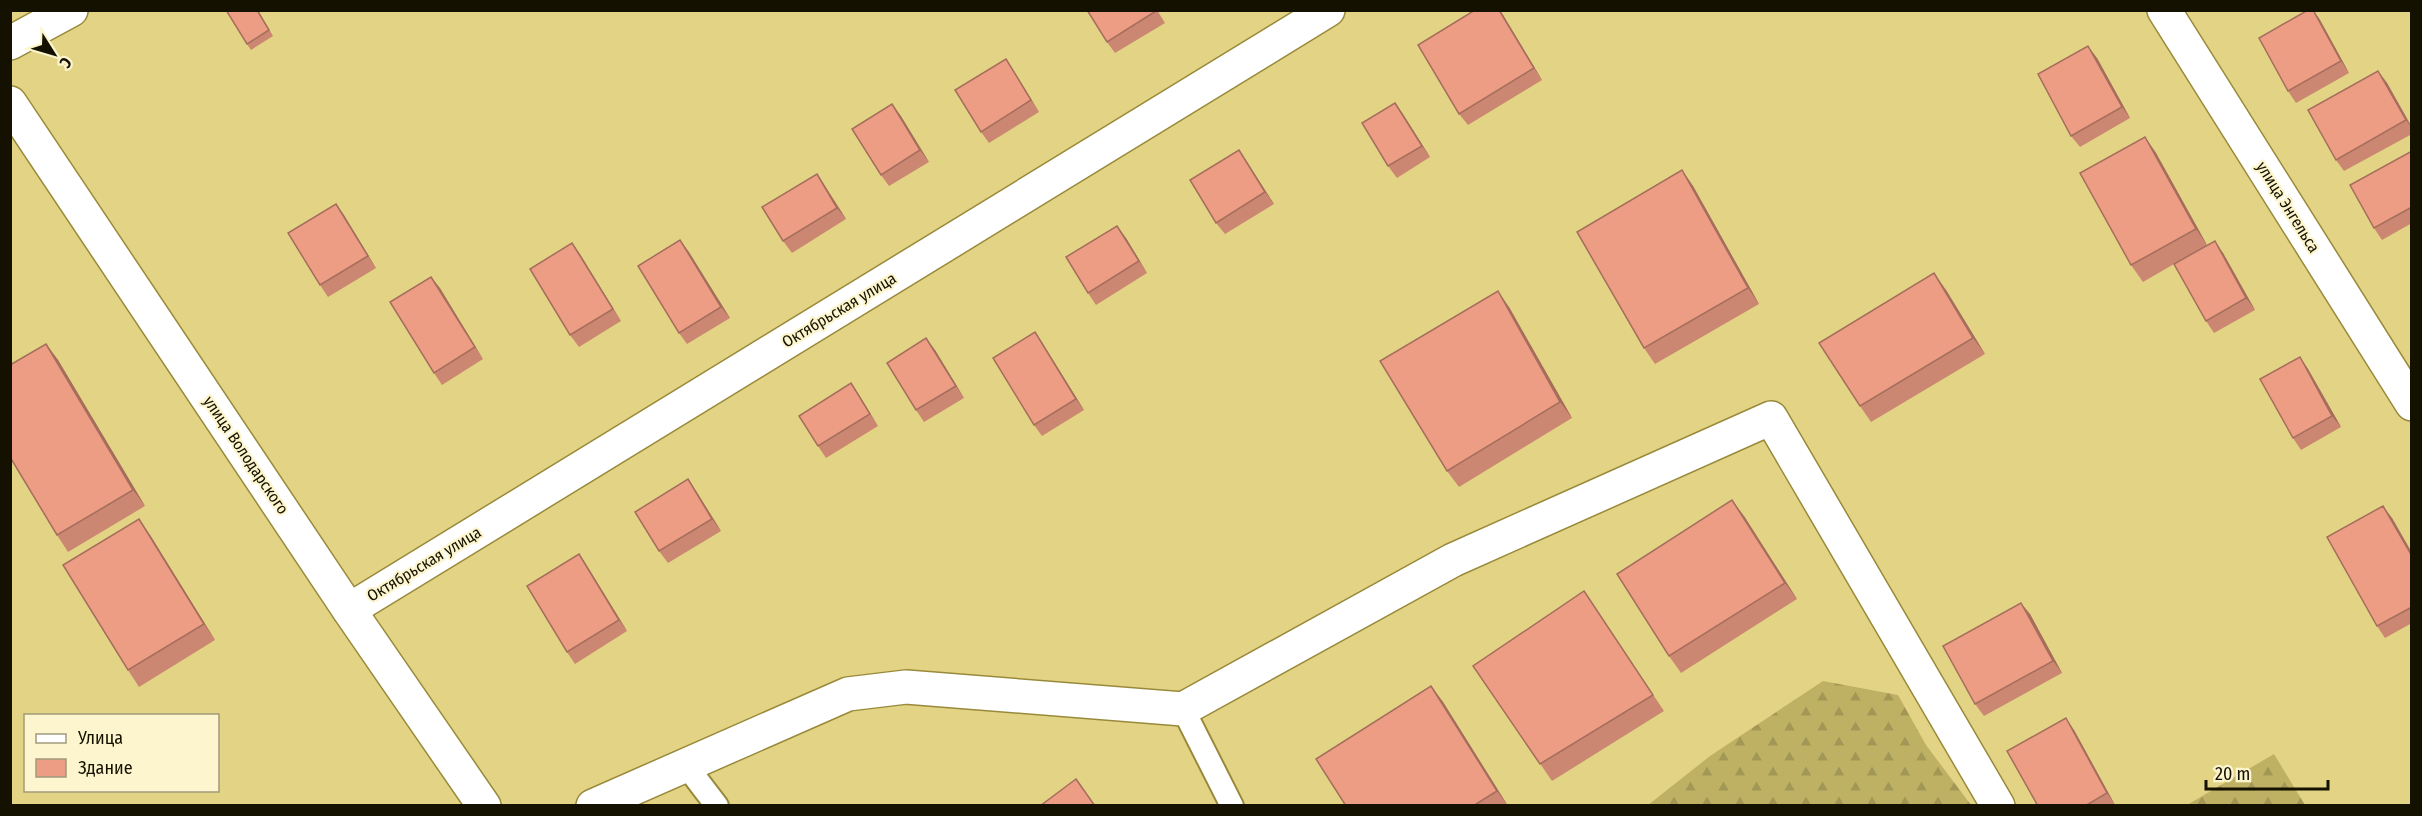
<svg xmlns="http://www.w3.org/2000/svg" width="2422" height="816" viewBox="0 0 2422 816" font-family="'Fira Sans Condensed',sans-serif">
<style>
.forest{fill:url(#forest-firs)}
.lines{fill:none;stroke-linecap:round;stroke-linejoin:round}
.lane-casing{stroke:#998a3b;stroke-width:26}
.street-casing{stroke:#998a3b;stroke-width:36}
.secondary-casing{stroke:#998a3b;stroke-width:36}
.lane{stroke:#fff;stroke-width:22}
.street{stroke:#fff;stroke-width:33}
.secondary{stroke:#fff;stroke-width:33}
.wall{fill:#cb8772}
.shaded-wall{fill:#a56e5c}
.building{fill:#ec9d84;stroke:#a56e5c;stroke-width:1.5}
.labels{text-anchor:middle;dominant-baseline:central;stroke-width:4.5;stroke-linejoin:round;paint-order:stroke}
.street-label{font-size:16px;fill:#151100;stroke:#fcf5ce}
</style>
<defs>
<pattern id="forest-firs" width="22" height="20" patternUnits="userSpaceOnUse" patternTransform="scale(1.5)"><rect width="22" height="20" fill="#bfb164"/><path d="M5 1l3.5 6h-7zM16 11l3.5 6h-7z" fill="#a39755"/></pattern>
</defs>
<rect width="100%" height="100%" fill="#e3d485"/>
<!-- forest -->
<g class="forest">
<path d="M1823,681L1898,695L1926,745L1971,805H1648L1710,756Z"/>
<path d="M2274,754L2305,805H2187Z"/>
</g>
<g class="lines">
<!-- lane casing -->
<g class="lane-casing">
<g id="lane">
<path d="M1183,709L1232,806"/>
<path d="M685,764L717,806"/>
</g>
</g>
<!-- street casing -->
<g class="street-casing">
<g id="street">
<path d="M2164,10L2412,404"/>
<path d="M10,43L71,10"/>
<path d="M593,806L848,694L906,687L1183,709L1453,560L1771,418L1998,806"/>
</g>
</g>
<!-- secondary casing -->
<g class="secondary-casing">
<g id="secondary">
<path d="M10,103L349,610L484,806"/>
<path d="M349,610L1328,10"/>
</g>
</g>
<!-- lane -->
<use href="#lane" class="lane"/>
<!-- street -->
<use href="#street" class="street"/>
<!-- secondary -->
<use href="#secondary" class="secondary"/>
</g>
<!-- wall -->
<g class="wall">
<path d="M258,10L273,36L251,50L247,44Z"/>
<path d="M1157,10L1165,23L1115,53L1107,42Z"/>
<path d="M1475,10H1500L1542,80L1468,125L1459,114Z"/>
<path d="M2313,10L2320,20L2349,73L2296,103L2288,91Z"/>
<path d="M2097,58L2130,118L2080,147L2071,136Z"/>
<path d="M1006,59L1039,112L989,143L981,132Z"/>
<path d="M2378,71L2387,83L2412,127V134L2344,171L2336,160Z"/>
<path d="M1395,103L1430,157L1397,178L1388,166Z"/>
<path d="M892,104L929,162L889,186L881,175Z"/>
<path d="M2145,137L2156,153L2207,245L2223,253L2255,310L2214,333L2206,321L2174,264L2143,282L2131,265Z"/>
<path d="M1239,150L1274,204L1225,234L1216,223Z"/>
<path d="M2412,151V223L2382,240L2374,228Z"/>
<path d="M1682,170L1693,186L1759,304L1655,364L1644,348Z"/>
<path d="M817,174L846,219L792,253L783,241Z"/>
<path d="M336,204L376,268L328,297L320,285Z"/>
<path d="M1126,238L1147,273L1096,305L1088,293Z"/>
<path d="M680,240L730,318L687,344L679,333Z"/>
<path d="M572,243L621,321L579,347L570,335Z"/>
<path d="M431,277L483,359L442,385L434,373Z"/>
<path d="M1946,290L1985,354L1871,422L1860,406Z"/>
<path d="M1509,307L1572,418L1459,487L1447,471Z"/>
<path d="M1035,332L1084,410L1042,436L1034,425Z"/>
<path d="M46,344L58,360L145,506L68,552L57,535Z"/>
<path d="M935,350L964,398L924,422L916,410Z"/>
<path d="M2300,357L2308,369L2341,427L2301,450L2293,438Z"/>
<path d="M851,383L878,426L826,458L818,446Z"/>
<path d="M696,491L721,531L668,563L659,551Z"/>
<path d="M1744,516L1797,599L1681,673L1669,656Z"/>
<path d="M2392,518L2412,553V623L2385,638L2377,626Z"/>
<path d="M150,535L215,640L139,687L128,670Z"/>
<path d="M579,554L587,566L627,631L575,664L567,652Z"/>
<path d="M1584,591L1664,711L1552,781L1473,666Z"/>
<path d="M2030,614L2062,673L1984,716L1975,704Z"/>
<path d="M1431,686L1443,702L1508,806H1346Z"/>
<path d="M2074,730L2115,805L2114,806H2038Z"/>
</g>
<!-- shaded-wall -->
<g class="shaded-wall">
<path d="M1499,10H1500L1542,80L1534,68Z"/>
<path d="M2313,10L2320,20L2349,73L2341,61Z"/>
<path d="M2088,46L2097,58L2130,118L2122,107Z"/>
<path d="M1006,59L1014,71L1039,112L1031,100Z"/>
<path d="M2378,71L2387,83L2412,128L2406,120Z"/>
<path d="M1395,103L1403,114L1430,157L1422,146Z"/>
<path d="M892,104L901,116L929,162L920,150Z"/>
<path d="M2145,137L2156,153L2207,245L2196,229Z"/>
<path d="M1239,150L1247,162L1274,204L1265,192Z"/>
<path d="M1682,170L1693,186L1759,304L1748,288Z"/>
<path d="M817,174L825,186L846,219L837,208Z"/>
<path d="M336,204L344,215L376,268L368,256Z"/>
<path d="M1117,226L1126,238L1147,273L1139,261Z"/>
<path d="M680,240L689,252L730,318L721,307Z"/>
<path d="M2215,241L2223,253L2255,310L2246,298Z"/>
<path d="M572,243L580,254L621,321L613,309Z"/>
<path d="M1934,273L1946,290L1985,354L1973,338Z"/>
<path d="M431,277L440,288L483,359L475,347Z"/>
<path d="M1498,291L1509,307L1572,418L1560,402Z"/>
<path d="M1035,332L1043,344L1084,410L1076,399Z"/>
<path d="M926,338L935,350L964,398L956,386Z"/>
<path d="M46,344L58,360L145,506L133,490Z"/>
<path d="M2300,357L2308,369L2341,427L2332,416Z"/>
<path d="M851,383L859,395L878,426L870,414Z"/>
<path d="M688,479L696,491L721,531L712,519Z"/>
<path d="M1732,500L1744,516L1797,599L1785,583Z"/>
<path d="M2383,506L2392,518L2412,553V556Z"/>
<path d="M139,519L150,535L215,640L204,624Z"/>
<path d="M579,554L587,566L627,631L619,620Z"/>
<path d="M2021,603L2030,614L2062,673L2053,661Z"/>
<path d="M1431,686L1443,702L1508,806L1497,791Z"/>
<path d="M2066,718L2074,730L2115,805L2107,793Z"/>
</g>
<!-- building -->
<g class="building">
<path d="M226,10H257L269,30L247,44Z"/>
<path d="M1087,10H1156V11L1107,42Z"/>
<path d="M1475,10H1499L1534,68L1459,114L1418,45Z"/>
<path d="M2308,10H2313L2341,61L2288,91L2259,38Z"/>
<path d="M2088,46L2122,107L2071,136L2038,74Z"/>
<path d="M1006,59L1031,100L981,132L955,90Z"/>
<path d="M2378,71L2406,120L2336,160L2308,110Z"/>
<path d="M1395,103L1422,146L1388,166L1362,123Z"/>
<path d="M892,104L920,150L881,175L852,129Z"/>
<path d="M2145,137L2196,229L2131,265L2080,173Z"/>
<path d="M1239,150L1265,192L1216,223L1190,180Z"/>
<path d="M2412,151V207L2374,228L2350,185Z"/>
<path d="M1682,170L1748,288L1644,348L1577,232Z"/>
<path d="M817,174L837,208L783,241L762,207Z"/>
<path d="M336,204L368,256L320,285L288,233Z"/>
<path d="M1117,226L1139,261L1088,293L1066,257Z"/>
<path d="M680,240L721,307L679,333L638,266Z"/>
<path d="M2215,241L2246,298L2206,321L2174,264Z"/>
<path d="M572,243L613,309L570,335L530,269Z"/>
<path d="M1934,273L1973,338L1860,406L1819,343Z"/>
<path d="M431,277L475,347L434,373L390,302Z"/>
<path d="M1498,291L1560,402L1447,471L1380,361Z"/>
<path d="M1035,332L1076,399L1034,425L993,358Z"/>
<path d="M926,338L956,386L916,410L887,363Z"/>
<path d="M46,344L133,490L57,535L10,457V365Z"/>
<path d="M2300,357L2332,416L2293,438L2260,379Z"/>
<path d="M851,383L870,414L818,446L799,416Z"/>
<path d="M688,479L712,519L659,551L635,512Z"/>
<path d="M1732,500L1785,583L1669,656L1617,574Z"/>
<path d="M2383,506L2412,556V607L2377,626L2327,537Z"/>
<path d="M139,519L204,624L128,670L63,565Z"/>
<path d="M579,554L619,620L567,652L527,586Z"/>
<path d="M1584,591L1653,695L1540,764L1473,666Z"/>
<path d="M2021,603L2053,661L1975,704L1943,646Z"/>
<path d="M1431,686L1497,791L1473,806H1346L1316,759Z"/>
<path d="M2066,718L2107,793L2085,806H2038L2007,751Z"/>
<path d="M1076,779L1095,806H1040Z"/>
</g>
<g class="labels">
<!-- street labels -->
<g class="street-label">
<text transform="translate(2288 207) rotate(58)">улица Энгельса</text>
<text transform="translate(839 310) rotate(-31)">Октябрьская улица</text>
<text transform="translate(246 455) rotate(56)">улица Володарского</text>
<text transform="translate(424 564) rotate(-31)">Октябрьская улица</text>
</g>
</g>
<!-- border -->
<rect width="2422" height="816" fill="none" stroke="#151100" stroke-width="24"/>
<!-- legend -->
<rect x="24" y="714" width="195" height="78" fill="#fcf5ce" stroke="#a09a7c" stroke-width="1.5"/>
<rect x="36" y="734" width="30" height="9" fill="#ffffff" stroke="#a09a7c" stroke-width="1.5"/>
<text x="78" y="744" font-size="18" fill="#151100">Улица</text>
<rect x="36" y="759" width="30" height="18" fill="#ec9d84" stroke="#a09a7c" stroke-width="1.5"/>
<text x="78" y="774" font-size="18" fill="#151100">Здание</text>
<!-- north arrow -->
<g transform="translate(54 54) rotate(127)" stroke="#fcf5ce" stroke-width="4.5" paint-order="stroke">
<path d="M0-4.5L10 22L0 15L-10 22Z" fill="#151100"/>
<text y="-9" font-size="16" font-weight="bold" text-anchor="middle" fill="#151100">С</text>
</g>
<!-- scale -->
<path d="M2206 780v9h122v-9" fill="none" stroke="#151100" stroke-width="3"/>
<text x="2215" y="780" font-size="18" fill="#151100" stroke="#fcf5ce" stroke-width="4.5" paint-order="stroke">20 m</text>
</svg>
